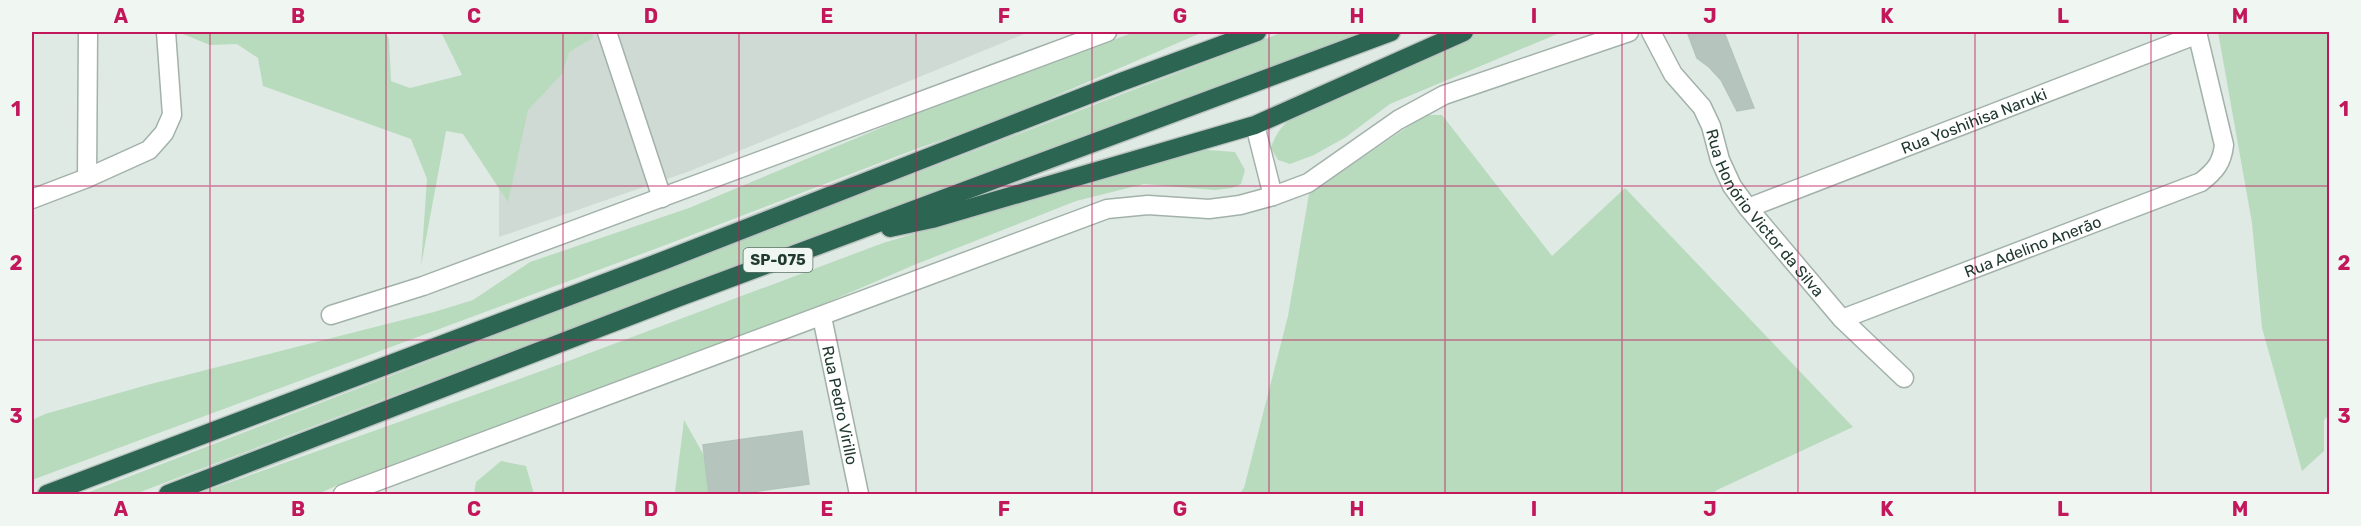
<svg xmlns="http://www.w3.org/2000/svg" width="2361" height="526" viewBox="0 0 2361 526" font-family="Rubik,sans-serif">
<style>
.built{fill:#cedad3}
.green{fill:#b8dbbd}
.building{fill:#b5c5bd;stroke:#b2c4ba;stroke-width:1.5}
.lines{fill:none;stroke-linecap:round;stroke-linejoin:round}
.minor-casing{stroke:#a2b2aa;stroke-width:21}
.highway-casing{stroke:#bcc4c1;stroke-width:21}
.minor{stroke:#fff;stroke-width:18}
.highway{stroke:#2d6553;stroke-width:18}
.grid{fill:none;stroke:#c2185b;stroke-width:1.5;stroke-opacity:0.55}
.labels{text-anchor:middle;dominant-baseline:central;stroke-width:6;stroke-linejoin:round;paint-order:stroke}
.shield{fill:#f0f7f2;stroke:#5f736a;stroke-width:1.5}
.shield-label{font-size:15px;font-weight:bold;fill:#213a30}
.street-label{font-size:16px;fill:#213a30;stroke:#f0f7f2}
.neatline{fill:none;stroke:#c2185b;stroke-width:2}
.grid-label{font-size:20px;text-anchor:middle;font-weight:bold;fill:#c2185b}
</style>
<rect width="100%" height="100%" fill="#dfeae4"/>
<!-- built -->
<path class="built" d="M522,32H1029L690,171L499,237V181Z"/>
<!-- green -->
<g class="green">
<path d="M182,32H385L389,39L391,81L410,88L462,75L441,32H592L593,38L569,52L562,74L528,110L508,202L463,134L446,131L421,266L427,179L411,139L263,86L258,58L237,44L210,45L183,34Z"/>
<path d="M1135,32H1203L995,122L916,149L663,246L32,480V420L45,414L147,385L434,312L473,300L530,262L689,208L962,94Z"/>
<path d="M1283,32H1365L1173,105L550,336L135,494H84Z"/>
<path d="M1475,32H1562L1390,104L1346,137L1314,155L1290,164L1278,160L1271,148C1279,124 1291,118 1312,106Z"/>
<path d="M2218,32H2329V415L2324,420V451L2302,471L2262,328L2252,223Z"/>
<path d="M1425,115H1442L1552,256L1625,188L1853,427L1717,490L1712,494H1239L1244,488L1288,316L1309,194Z"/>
<path d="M1195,149L1235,152L1245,170L1241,184L1232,188L1215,190L1144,184L1076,201L914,265L768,328L338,485L318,494H197L547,369L883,243Z"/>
<path d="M684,420L706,459L709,494H676L675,492Z"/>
<path d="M501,461L526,466L534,494H474L476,482Z"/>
</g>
<!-- building -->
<g class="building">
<path d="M1696,32H1724L1754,108L1737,111L1721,80L1709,67L1697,58L1688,34Z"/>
<path d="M802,431L809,484L730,495H709L703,445Z"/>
</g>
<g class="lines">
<!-- minor casing -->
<g class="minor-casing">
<g id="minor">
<path d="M607,32L662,198"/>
<path id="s1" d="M1651,32L1673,74L1702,107L1711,126L1720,160L1732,186L1748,208L1842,319L1904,378"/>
<path d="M1255,125L1273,196"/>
<path d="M87,178L88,32"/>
<path d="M32,199L87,178L149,150L164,133L172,115L166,32"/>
<path id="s2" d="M1748,208L2198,34"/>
<path d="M331,315L423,286L1107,32"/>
<path id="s3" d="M822,317L859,494"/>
<path id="s4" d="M1842,319L2201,182C2215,171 2222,163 2224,145L2197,32"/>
<path d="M343,494L1107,209L1148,205L1209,209L1240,205L1273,196L1308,183L1398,120L1444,95L1629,32"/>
</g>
</g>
<!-- highway casing -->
<g class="highway-casing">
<g id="highway">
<path d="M890,228L932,219L1255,125L1464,32"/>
<path d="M47,494L665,260L1121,82L1257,32"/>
<path d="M168,494L677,298L1391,32"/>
</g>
</g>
<!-- minor -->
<use href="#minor" class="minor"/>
<!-- highway -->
<use href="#highway" class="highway"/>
</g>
<!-- grid -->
<path class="grid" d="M210,32V494M386,32V494M563,32V494M739,32V494M916,32V494M1092,32V494M1269,32V494M1445,32V494M1622,32V494M1798,32V494M1975,32V494M2151,32V494M32,186H2330M32,340H2330"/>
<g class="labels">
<!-- shield labels -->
<rect class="shield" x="743.5" y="248" width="69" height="24" rx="4.5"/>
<g class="shield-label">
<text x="778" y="260">SP-075</text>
</g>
<!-- street labels -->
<g class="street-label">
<text stroke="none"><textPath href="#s2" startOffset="242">Rua Yoshihisa Naruki</textPath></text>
<text stroke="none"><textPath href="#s1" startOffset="216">Rua Honório Victor da Silva</textPath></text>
<text stroke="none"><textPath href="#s4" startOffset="204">Rua Adelino Anerão</textPath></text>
<text stroke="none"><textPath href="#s3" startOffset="90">Rua Pedro Virillo</textPath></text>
</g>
</g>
<!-- border -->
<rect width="2361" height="526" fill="none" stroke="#f0f7f2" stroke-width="66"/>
<rect x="33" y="33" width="2295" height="460" class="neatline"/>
<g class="grid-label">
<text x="121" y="23">A</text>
<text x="298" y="23">B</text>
<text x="474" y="23">C</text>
<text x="651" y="23">D</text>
<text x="827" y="23">E</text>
<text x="1004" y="23">F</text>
<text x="1180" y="23">G</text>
<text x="1357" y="23">H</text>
<text x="1534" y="23">I</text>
<text x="1710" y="23">J</text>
<text x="1887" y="23">K</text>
<text x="2063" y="23">L</text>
<text x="2240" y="23">M</text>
<text x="16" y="116">1</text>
<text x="2344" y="116">1</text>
<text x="16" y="270">2</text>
<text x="2344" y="270">2</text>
<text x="16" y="423">3</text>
<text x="2344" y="423">3</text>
<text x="121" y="516">A</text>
<text x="298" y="516">B</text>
<text x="474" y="516">C</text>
<text x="651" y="516">D</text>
<text x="827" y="516">E</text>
<text x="1004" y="516">F</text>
<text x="1180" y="516">G</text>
<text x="1357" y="516">H</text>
<text x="1534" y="516">I</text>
<text x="1710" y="516">J</text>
<text x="1887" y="516">K</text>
<text x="2063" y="516">L</text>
<text x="2240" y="516">M</text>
</g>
</svg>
